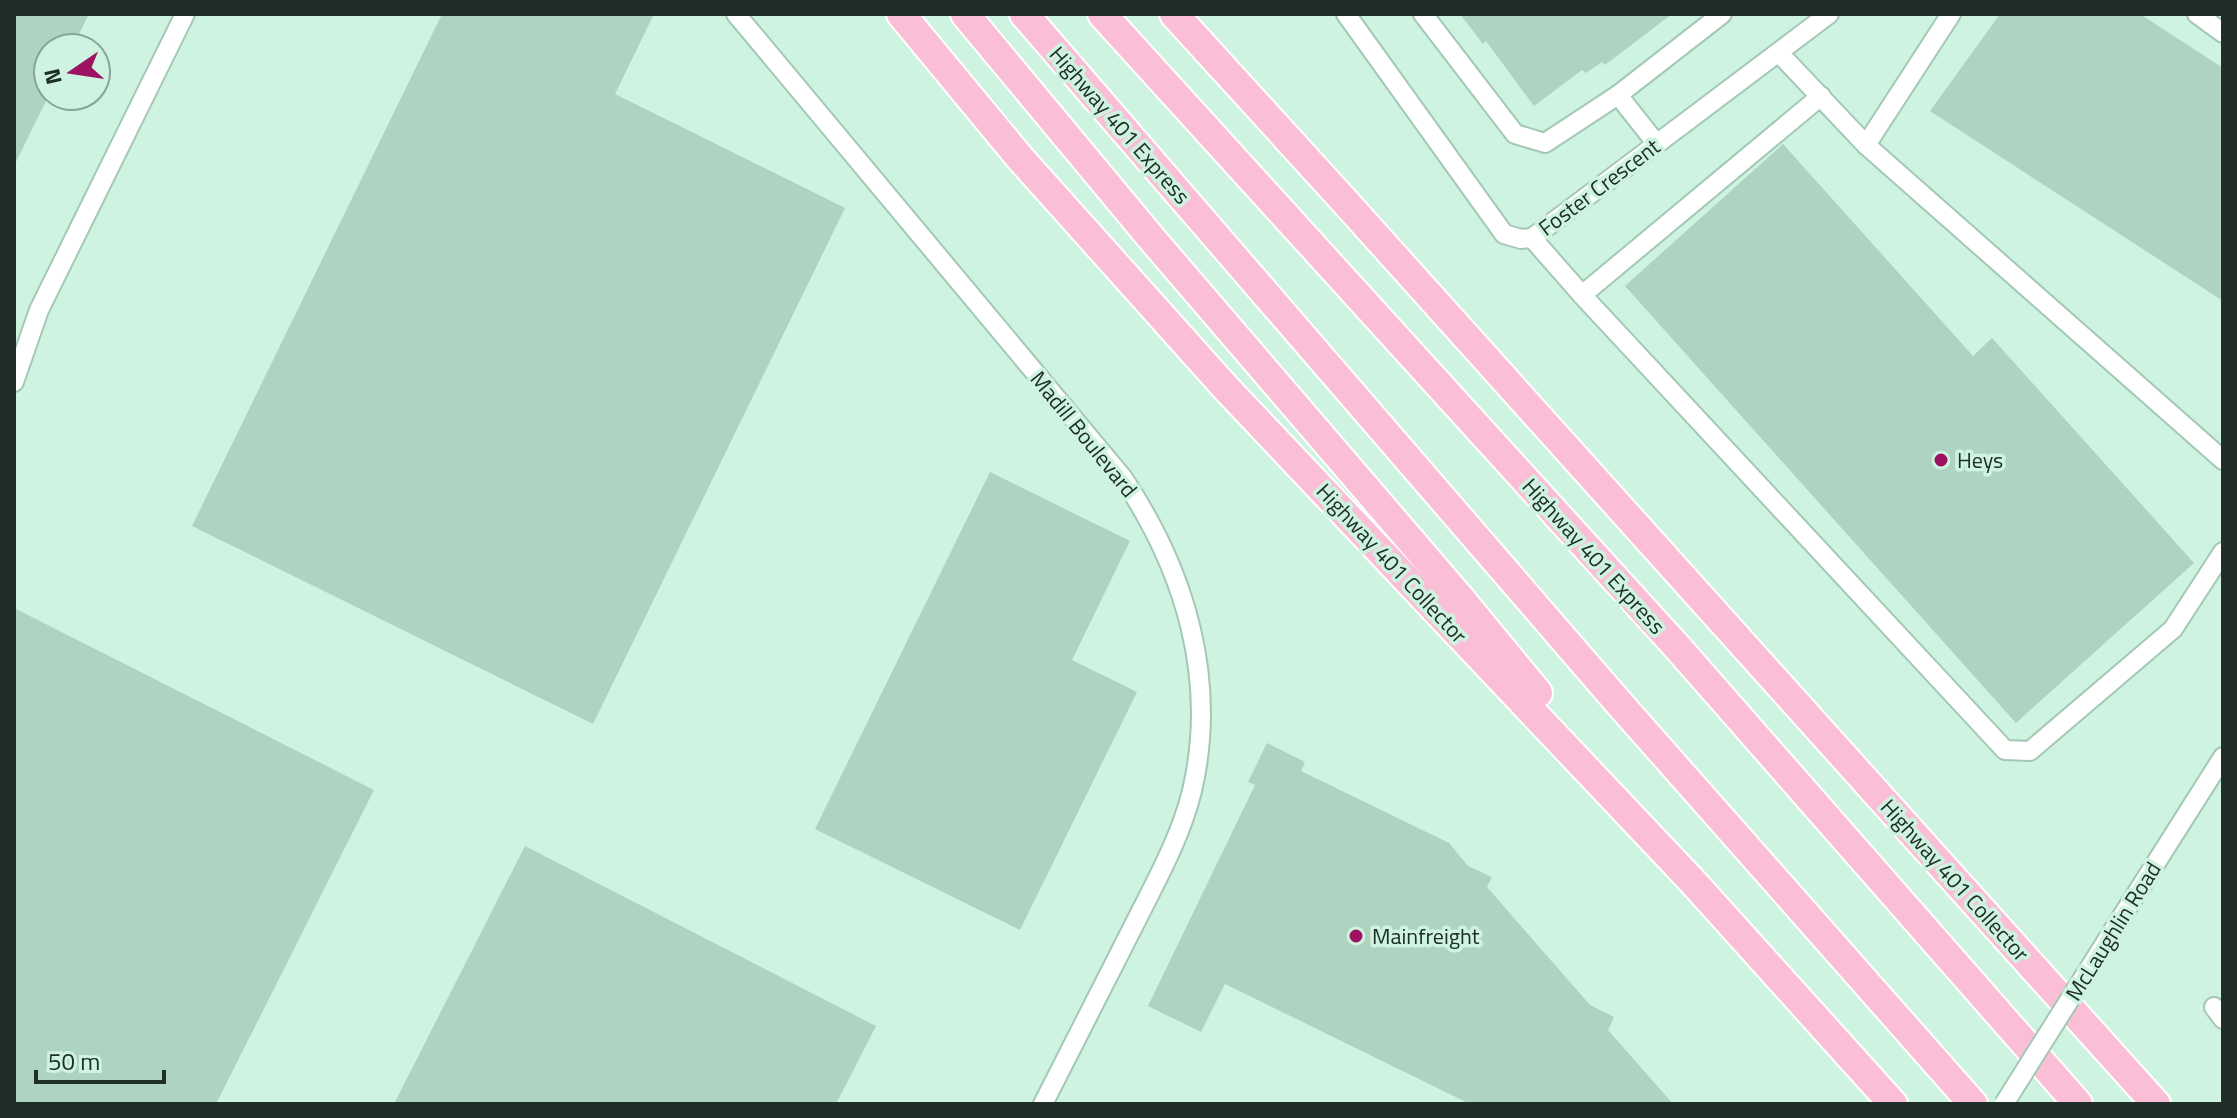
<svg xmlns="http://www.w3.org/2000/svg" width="2237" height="1118" viewBox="0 0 2237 1118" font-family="'Titillium Web',sans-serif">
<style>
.building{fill:#afd3c1}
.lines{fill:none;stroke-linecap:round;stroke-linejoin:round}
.minor-casing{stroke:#a4c8b6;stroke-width:22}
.highway-casing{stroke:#fff;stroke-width:32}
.minor{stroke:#fff;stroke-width:18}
.highway{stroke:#fabfd6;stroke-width:28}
.minor-bridge-casing{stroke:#a4c8b6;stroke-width:22;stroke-linecap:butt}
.minor-bridge{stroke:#fff;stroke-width:18}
.poi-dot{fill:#9d1362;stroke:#cef3e0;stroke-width:3}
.labels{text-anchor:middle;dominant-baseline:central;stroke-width:7;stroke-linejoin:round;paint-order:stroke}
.street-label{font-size:22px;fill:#202e28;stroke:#cef3e0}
.poi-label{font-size:22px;fill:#202e28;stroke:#cef3e0;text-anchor:start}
</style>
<rect width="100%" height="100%" fill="#cef3e0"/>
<!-- building -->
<g class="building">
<path d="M14,14H89L72,48H48V97L14,166Z"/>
<path d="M442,14H654L615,94L845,208L593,724L192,526Z"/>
<path d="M1460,14H1672L1605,65L1602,62L1586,73L1582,70L1534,106L1486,41L1483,44Z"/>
<path d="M2000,14H2140L2223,68V301L1930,111Z"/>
<path d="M1783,144L1973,356L1992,338L2194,563L2016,723L1625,286Z"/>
<path d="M990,472L1130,541L1072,660L1137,692L1020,930L815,829Z"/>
<path d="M14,608L374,790L216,1104H14Z"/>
<path d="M1267,743L1305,762L1301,771L1449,843L1468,866L1492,877L1487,887L1590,1005L1614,1017L1608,1030L1673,1104H1470L1225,984L1201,1032L1148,1006L1255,785L1248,782Z"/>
<path d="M525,846L876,1026L836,1104H394Z"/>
</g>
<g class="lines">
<!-- minor casing -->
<g class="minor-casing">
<g id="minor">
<path d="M736,14L1123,478C1185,571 1218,679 1192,791C1180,839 1156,881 1134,925C1104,985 1073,1044 1043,1104"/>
<path d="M1346,14L1504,234L1521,239L1532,238L1829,14"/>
<path d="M1423,14L1515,134L1545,143L1618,95"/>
<path d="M2197,14L2223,33"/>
<path d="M1779,53L1866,145L2223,460"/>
<path d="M1656,143L1618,95L1722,14"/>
<path d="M1866,145L1951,14"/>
<path d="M1532,238L1582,295L1821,96"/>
<path d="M1582,295L2005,750L2030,751L2173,629L2223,552"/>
<path d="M14,382L39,310L185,14"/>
<path d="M2114,929L2223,757"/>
<path d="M2214,1007L2223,1019"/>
</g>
</g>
<!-- highway casing -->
<g class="highway-casing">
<g id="highway">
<path d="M901,14L1020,158L1225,387L1693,882L1893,1104"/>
<path d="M965,14L1152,239L1460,598L1538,693"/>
<path d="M1024,14L1618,702L1973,1104"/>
<path d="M1102,14L1679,649L2078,1104"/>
<path d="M1174,14L1348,205L2156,1104"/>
</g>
</g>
<!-- minor -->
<use href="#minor" class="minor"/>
<!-- highway -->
<use href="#highway" class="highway"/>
<!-- minor-bridge casing -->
<g class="minor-bridge-casing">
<path id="minor-bridge" d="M2004,1104L2114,929"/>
</g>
<!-- minor-bridge -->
<use href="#minor-bridge" class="minor-bridge"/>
</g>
<!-- markers -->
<g class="poi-dot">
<circle cx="1941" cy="460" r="8"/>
<circle cx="1356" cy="936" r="8"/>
</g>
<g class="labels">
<!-- street labels -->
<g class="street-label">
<text transform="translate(1120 125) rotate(49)">Highway 401 Express</text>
<text transform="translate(1599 187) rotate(-37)">Foster Crescent</text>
<text transform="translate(1084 434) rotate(51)">Madill Boulevard</text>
<text transform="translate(1594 556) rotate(48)">Highway 401 Express</text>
<text transform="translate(1392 563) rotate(47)">Highway 401 Collector</text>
<text transform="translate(1955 880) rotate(48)">Highway 401 Collector</text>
<text transform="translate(2113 931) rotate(-58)">McLaughlin Road</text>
</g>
<!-- poi labels -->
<g class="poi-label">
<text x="1957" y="460">Heys</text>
<text x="1372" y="936">Mainfreight</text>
</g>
</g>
<!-- border -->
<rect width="2237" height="1118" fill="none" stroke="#202e28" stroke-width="32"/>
<!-- north arrow -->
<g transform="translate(72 72) rotate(257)"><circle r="38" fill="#cef3e0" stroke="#88a496" stroke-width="2"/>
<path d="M0-6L14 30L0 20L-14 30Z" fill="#9d1362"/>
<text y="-12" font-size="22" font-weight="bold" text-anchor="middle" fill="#202e28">N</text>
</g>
<!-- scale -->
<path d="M36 1070v12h128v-12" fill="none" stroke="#202e28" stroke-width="4"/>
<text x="48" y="1070" font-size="24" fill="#202e28" stroke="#cef3e0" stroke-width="6" paint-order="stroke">50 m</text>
</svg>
